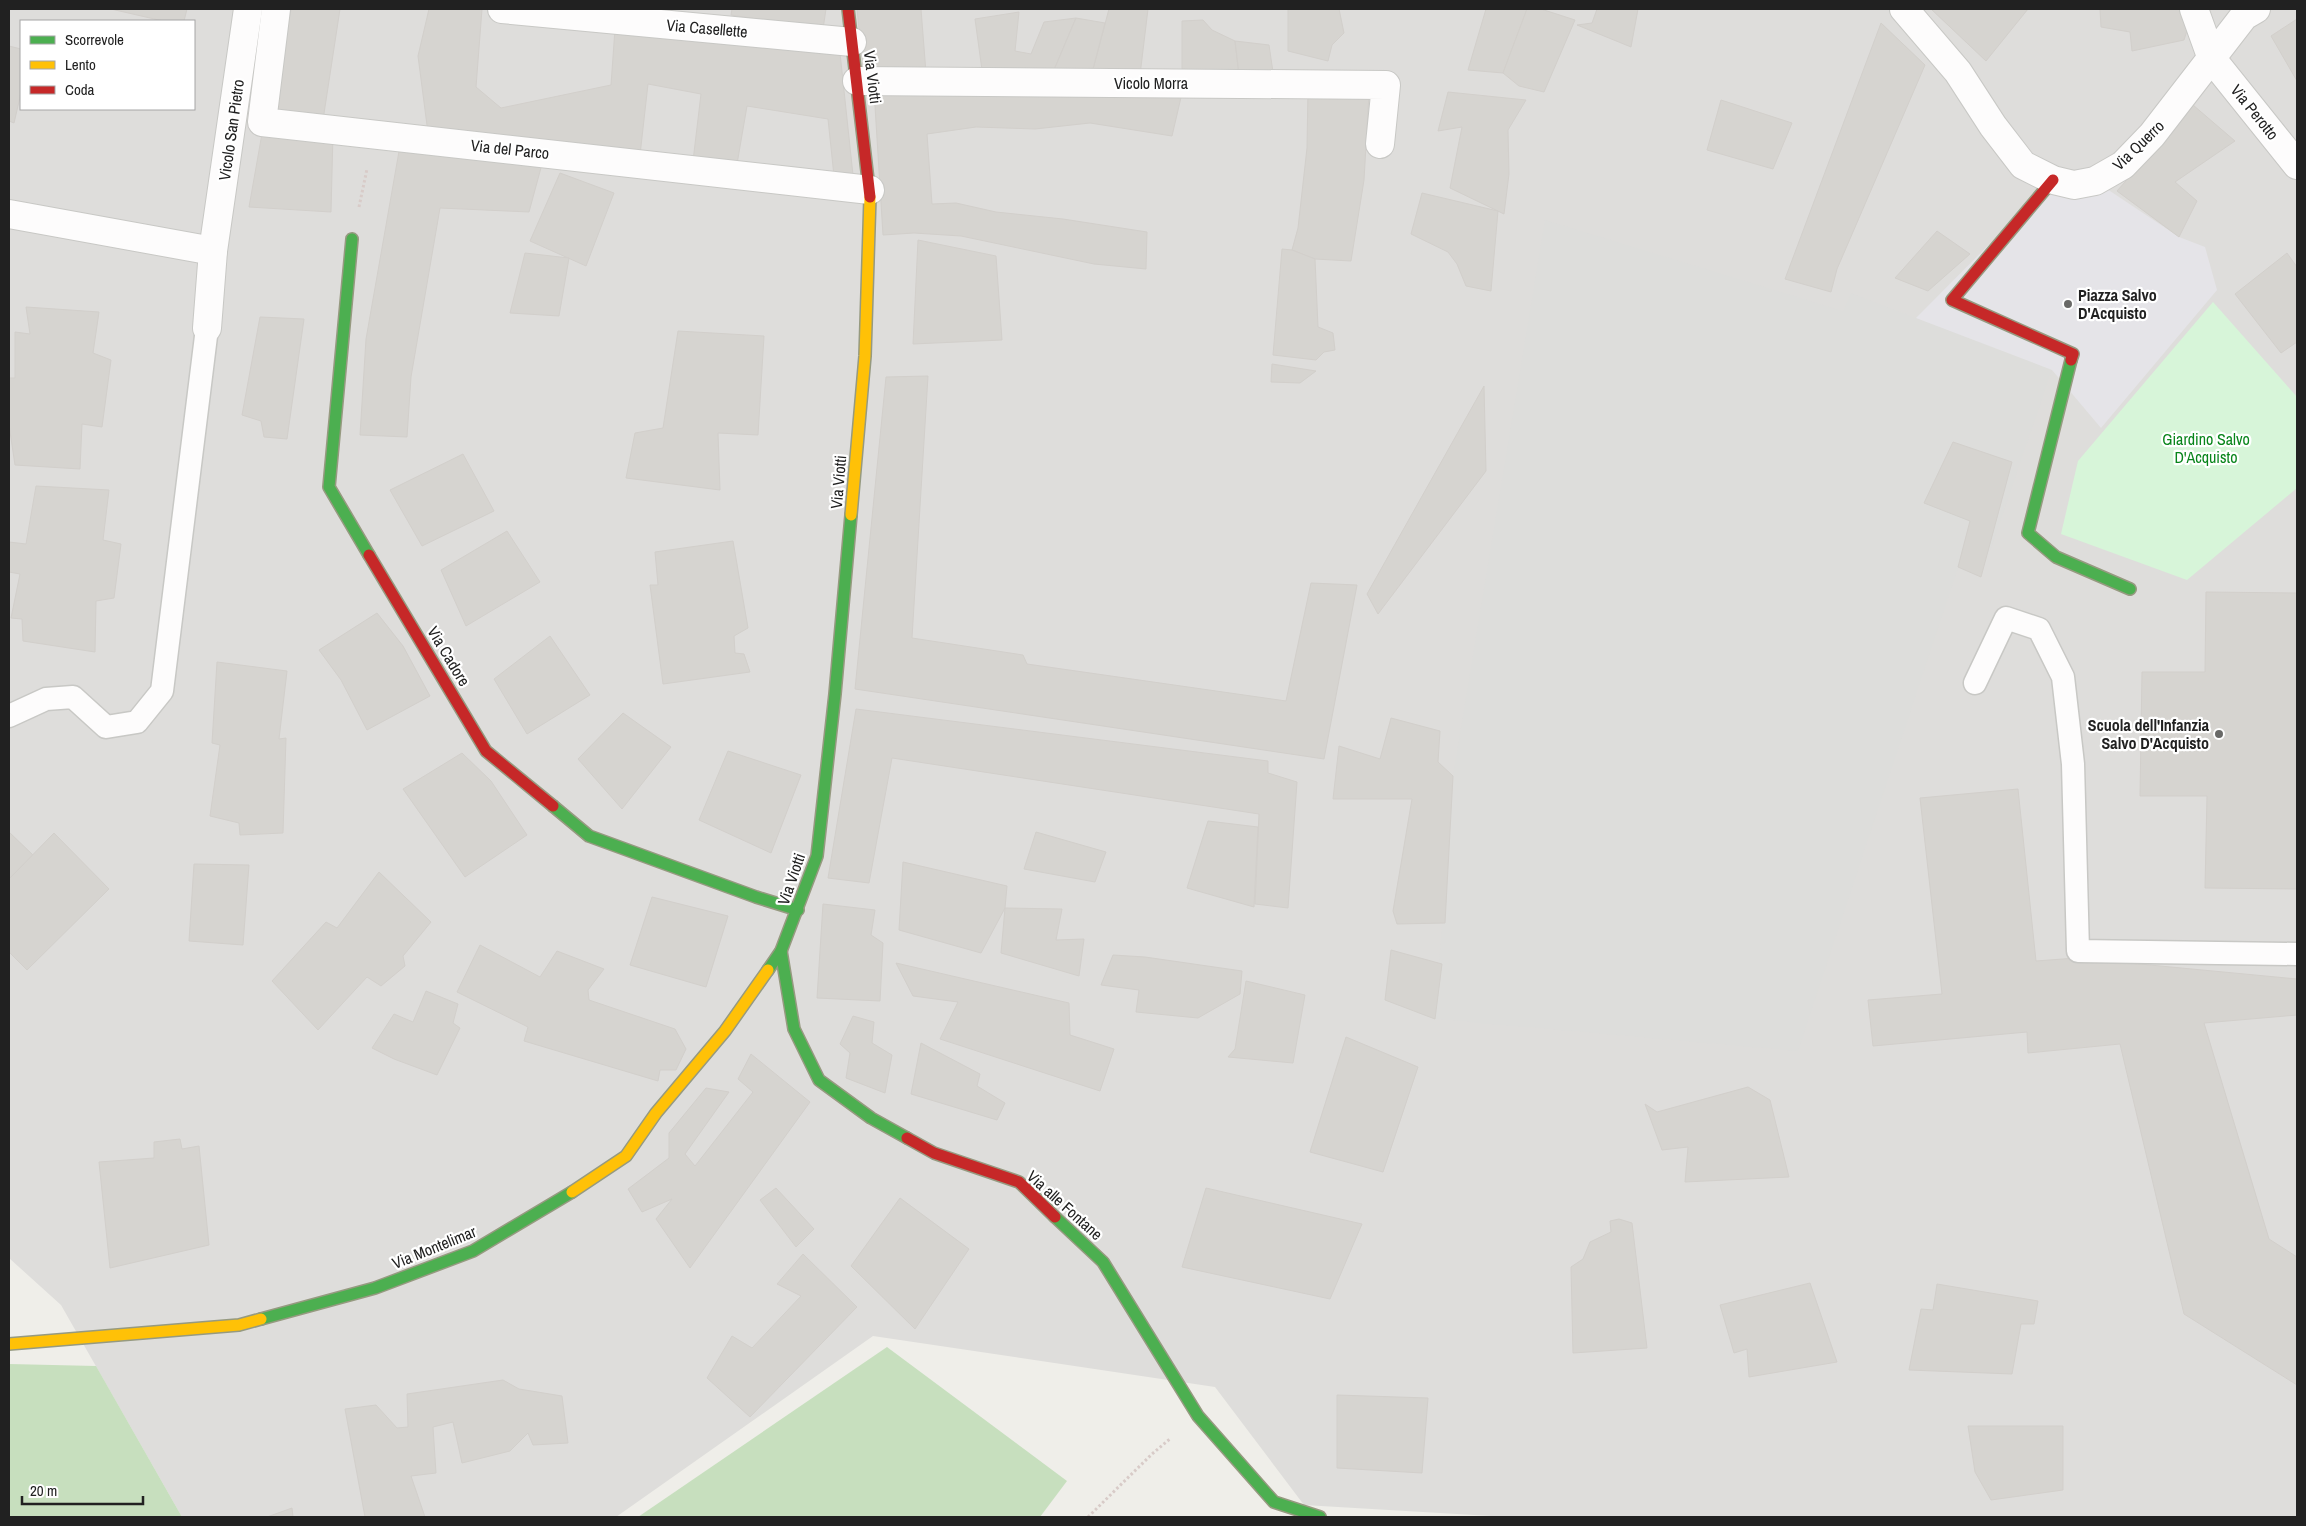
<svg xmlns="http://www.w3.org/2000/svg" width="2306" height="1526" viewBox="0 0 2306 1526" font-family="'Archivo Narrow',sans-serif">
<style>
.residential{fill:#dedddb;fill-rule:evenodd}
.religious{fill:#dddddb}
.forest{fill:#c7dfbe}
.park{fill:#d7f5d9}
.plaza{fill:#e5e4e8}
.building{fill:#d6d4d0;stroke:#d2cfcb}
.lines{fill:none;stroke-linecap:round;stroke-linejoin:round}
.lane-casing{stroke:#c8c8c5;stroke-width:25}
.street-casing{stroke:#c8c8c5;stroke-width:30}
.fast-casing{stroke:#969a80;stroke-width:14}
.slow-casing{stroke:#969a80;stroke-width:14}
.jam-casing{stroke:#969a80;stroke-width:14}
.path{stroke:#d8cbc8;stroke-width:3;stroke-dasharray:2.5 2.5;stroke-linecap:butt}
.lane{stroke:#fdfcfc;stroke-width:22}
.street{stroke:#fdfcfc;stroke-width:28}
.fast{stroke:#4caf50;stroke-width:11}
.slow{stroke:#ffc107;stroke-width:11}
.jam{stroke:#c62828;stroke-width:11}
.poi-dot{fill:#696967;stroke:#fff;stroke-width:2}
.labels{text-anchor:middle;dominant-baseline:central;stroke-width:4.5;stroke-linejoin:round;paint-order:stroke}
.street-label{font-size:16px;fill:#212121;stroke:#fff}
.poi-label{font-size:16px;font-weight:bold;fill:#212121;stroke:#fff;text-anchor:start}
.park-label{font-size:16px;fill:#08851b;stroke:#fff}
</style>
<rect width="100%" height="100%" fill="#efeee9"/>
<!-- residential -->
<path class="residential" d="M9,9H2297V1517H1508L1304,1505L1215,1387L873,1336L616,1517H182L61,1305L9,1258ZM21,21H194V109H21Z"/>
<!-- religious -->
<path class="religious" d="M1545,220L1843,311L1851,293L2052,370L1981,577L1958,568L1798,1051L1435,1019L1453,776Z"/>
<!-- forest -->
<g class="forest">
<path d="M887,1347L1067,1481L1040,1517H638Z"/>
<path d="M9,1364L96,1366L182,1517H9Z"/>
</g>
<!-- park -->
<path class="park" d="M2213,302L2297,397V488L2187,580L2061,534L2078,461Z"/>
<!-- plaza -->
<path class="plaza" d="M2053,180L2095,181L2179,237L2205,247L2217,290L2101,428L2052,370L1916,318Z"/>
<!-- building -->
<g class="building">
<path d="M111,9H187L184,21H163Z"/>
<path d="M291,9H340L323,120L272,115Z"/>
<path d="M429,9H482L476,87L501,108L611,85L615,29L840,53L853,175L834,176L828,119L747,106L737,164L693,161L701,94L648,84L640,155L428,133L418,56Z"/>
<path d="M732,9H826L823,29L731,15Z"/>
<path d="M857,9H921L926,73L864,77Z"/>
<path d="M1109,9H1148L1140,75L1093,69Z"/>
<path d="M1288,9H1339L1344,33L1332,45L1328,61L1288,51Z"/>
<path d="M1486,9H1527L1503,73L1468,70Z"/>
<path d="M1527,9H1541L1575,20L1544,92L1519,86L1503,73Z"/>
<path d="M1597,9H1638L1631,47L1577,25L1592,23Z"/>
<path d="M1931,9H2028L1986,61Z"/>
<path d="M2100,9H2184L2189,24L2184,40L2132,51L2130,32L2101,27Z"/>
<path d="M1019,12L1015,51L1031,54L1044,22L1076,18L1054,70H982L975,19Z"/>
<path d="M1076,18L1105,23L1093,69L1054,70Z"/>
<path d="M2297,19V81L2271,36Z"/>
<path d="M1203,20L1212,30L1235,41L1239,74L1182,69V21Z"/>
<path d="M1881,23L1925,65L1837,269L1831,292L1785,279Z"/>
<path d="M1235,41L1269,45L1273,72L1239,74Z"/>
<path d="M9,46L21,49V93L14,123L9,121Z"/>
<path d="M1308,89L1369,94L1364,180L1351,261L1315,259L1292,250L1298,228L1307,148Z"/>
<path d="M874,90L1182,93L1172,136L1090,123L1035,129L976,127L927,134L932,204L956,203L996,212L1063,219L1147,232L1146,269L1094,264L961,236L914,233L883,235Z"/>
<path d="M1448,92L1526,100L1508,130L1509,174L1504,214L1450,188L1462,127L1438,131Z"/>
<path d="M1721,100L1792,123L1773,169L1707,150Z"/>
<path d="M2193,105L2235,141L2175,182L2197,201L2179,237L2117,191Z"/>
<path d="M263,128L333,133L331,212L249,207Z"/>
<path d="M401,140L542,164L529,212L440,208L411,377L407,437L360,435L366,339Z"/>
<path d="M560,173L614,193L586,266L530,241Z"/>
<path d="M1422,193L1498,211L1491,291L1466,286L1457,264L1448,252L1411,234Z"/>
<path d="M1937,231L1970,254L1928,291L1895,278Z"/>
<path d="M918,240L996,256L1002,340L913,344Z"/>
<path d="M1282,249L1292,250L1315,259L1318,327L1333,333L1335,350L1324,352L1316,360L1273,355Z"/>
<path d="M525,253L569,258L559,316L510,313Z"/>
<path d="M2287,253L2297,267V342L2281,353L2235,294Z"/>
<path d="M26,307L99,312L93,353L111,360L102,427L82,424L80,469L15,465L9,425V378H15V332L30,334Z"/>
<path d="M260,317L304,319L287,439L264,437L261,421L242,415Z"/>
<path d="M678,331L764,336L758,435L718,433L720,490L626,478L635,433L663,428Z"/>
<path d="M1272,364L1316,371L1300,383L1271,382Z"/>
<path d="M928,376L912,638L1023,655L1027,664L1286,701L1311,583L1357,585L1324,759L855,689L886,377Z"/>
<path d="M1484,386L1486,471L1378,614L1367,594Z"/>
<path d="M1953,442L2012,462L1981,577L1958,567L1970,521L1924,503Z"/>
<path d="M463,454L494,511L422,546L390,490Z"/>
<path d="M36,486L109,490L103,540L121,544L114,598L96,601L95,652L23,641L22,619L11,618L20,574L9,572V542L26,544Z"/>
<path d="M507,531L540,582L466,626L441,570Z"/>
<path d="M733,541L748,628L734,636L735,653L744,654L750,672L663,684L650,585H658L655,552Z"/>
<path d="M2206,592L2297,593V889L2205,888L2207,796H2140L2142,672H2205Z"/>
<path d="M377,613L403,646L430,696L367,730L341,680L319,650Z"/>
<path d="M550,636L590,695L527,734L494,679Z"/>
<path d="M217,662L287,671L279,739L286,738L283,833L240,835L239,823L210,816L220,745L212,743Z"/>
<path d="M856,709L1268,761V773L1297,782L1288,908L1255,904L1259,814L892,758L869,883L828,878Z"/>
<path d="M623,713L671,747L622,809L578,759Z"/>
<path d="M1391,718L1440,731L1438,762L1453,776L1445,923L1397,924L1393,911L1412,799H1333L1339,746L1380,759Z"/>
<path d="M728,751L801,775L771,853L699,820Z"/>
<path d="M462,753L491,781L527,835L465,877L403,789Z"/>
<path d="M2018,789L2036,961L2076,958L2297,979V1015L2204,1023L2269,1239L2297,1257V1385L2184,1314L2120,1044L2028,1053L2027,1032L1873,1046L1868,1000L1942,994L1920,798Z"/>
<path d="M1208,821L1258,827L1254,907L1187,888Z"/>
<path d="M9,832L33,855L9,879Z"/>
<path d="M1036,832L1106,852L1095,882L1024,869Z"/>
<path d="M54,833L109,889L27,970L9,952V879Z"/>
<path d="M903,862L1007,886L1005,908L981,953L899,930Z"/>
<path d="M194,864L249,865L243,945L189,941Z"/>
<path d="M379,872L431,922L403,956L405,966L381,986L367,977L318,1030L272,981L326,922L337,928Z"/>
<path d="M652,897L728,916L706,987L630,965Z"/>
<path d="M823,904L875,910L871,935L883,943L880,1001L817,998Z"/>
<path d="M1005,908L1062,909L1056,940L1084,939L1079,976L1001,953Z"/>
<path d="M480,945L540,977L557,951L604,969L588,990L589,1000L675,1029L686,1049L676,1070H660L658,1081L524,1041L528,1027L457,992Z"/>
<path d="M1391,950L1442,964L1435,1019L1385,1000Z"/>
<path d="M1113,955L1145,957L1242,971L1240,994L1198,1018L1136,1012L1139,990L1101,985Z"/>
<path d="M896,963L1069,1003L1070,1035L1114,1049L1100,1091L940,1039L958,1002L913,996Z"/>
<path d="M1246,981L1305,995L1293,1063L1228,1057L1235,1049Z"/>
<path d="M426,991L458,1004L453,1023L460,1028L437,1075L394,1059L372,1048L394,1014L413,1022Z"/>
<path d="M853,1016L874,1022L872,1043L892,1055L885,1093L846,1078L850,1053L840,1044Z"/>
<path d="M1346,1037L1418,1067L1383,1172L1310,1152Z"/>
<path d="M921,1043L980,1074L977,1086L1005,1103L997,1120L911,1094Z"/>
<path d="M751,1054L810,1102L690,1268L656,1219L672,1199L642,1212L628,1189L669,1158V1133L706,1088L729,1092L685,1154L695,1166L753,1092L738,1079Z"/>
<path d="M1748,1087L1770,1100L1789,1177L1685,1182L1688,1147L1662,1150L1645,1104L1657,1112Z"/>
<path d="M180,1139L182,1149L199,1146L209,1245L110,1268L99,1162L154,1158V1142Z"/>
<path d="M776,1188L814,1229L796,1247L760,1200Z"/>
<path d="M1206,1188L1362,1224L1330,1299L1182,1267Z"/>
<path d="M900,1198L969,1249L915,1329L851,1266Z"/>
<path d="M1619,1219L1632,1223L1647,1348L1573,1353L1571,1267L1583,1259L1590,1242L1611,1232L1610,1221Z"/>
<path d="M803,1254L857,1307L750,1417L707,1378L732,1336L752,1348L801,1296L777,1284Z"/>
<path d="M1810,1283L1837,1362L1749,1377L1747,1349L1734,1353L1720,1305Z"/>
<path d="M1937,1284L2038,1301L2034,1324H2021L2012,1374L1909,1370L1921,1309L1933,1310Z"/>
<path d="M503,1380L519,1389L562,1396L568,1443L533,1445L528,1433L510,1451L462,1463L453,1422L433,1427L436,1473L411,1476L425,1517H365L345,1409L376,1405L397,1428L408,1427L407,1394Z"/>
<path d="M1337,1395L1428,1398L1422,1473L1337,1468Z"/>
<path d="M1968,1426H2063V1490L1991,1500L1975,1472Z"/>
<path d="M292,1508L293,1517H267Z"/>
</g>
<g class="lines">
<!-- lane casing -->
<g class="lane-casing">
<g id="lane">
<path d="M1975,683L2006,618L2039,629L2063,677L2073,764L2078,951L2297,954"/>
<path d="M9,716L46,699L73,697L106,727L137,722L162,691L207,328"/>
</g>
</g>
<!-- street casing -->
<g class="street-casing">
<g id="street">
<path d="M276,9L262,122L870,190"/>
<path d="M502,9L852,42"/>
<path d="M1904,9L1958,72L1993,126L2023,165L2053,180L2074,185L2095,181L2123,165L2152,135L2244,16L2256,9"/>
<path d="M2194,9L2212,59L2297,165"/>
<path d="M857,81L1386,85L1380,144"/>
<path d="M9,214L213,251"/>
<path d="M207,328L213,251L248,9"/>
</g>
</g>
<!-- fast casing -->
<g class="fast-casing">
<g id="fast">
<path d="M352,239L329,487L369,555"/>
<path d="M2071,360L2028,533L2056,557L2130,589"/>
<path d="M553,806L589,836L756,897L798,910"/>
<path d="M781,951L794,1029L819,1080L871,1118L907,1138"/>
<path d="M768,970L781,951L817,856L835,694L851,515"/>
<path d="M1055,1217L1103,1262L1198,1416L1274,1502L1320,1517"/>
<path d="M261,1319L375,1288L473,1251L572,1192"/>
</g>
</g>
<!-- slow casing -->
<g class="slow-casing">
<g id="slow">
<path d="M851,515L865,356L870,197"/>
<path d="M572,1192L626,1156L656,1113L725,1031L768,970"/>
<path d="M9,1344L239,1325L261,1319"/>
</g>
</g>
<!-- jam casing -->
<g class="jam-casing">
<g id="jam">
<path d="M848,9L870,197"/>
<path d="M2053,180L1952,300L2073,354L2071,360"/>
<path d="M369,555L486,751L553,806"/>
<path d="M907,1138L934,1153L1019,1182L1055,1217"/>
</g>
</g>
<!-- path -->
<g class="path">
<path d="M359,207L367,169"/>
<path d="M1088,1517L1152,1454L1171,1438"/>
</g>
<!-- lane -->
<use href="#lane" class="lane"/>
<!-- street -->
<use href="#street" class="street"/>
<!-- fast -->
<use href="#fast" class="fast"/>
<!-- slow -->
<use href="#slow" class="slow"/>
<!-- jam -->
<use href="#jam" class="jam"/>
</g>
<!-- markers -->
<g class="poi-dot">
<circle cx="2068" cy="304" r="5"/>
<circle cx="2219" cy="734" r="5"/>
</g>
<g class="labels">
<!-- street labels -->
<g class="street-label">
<text transform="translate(707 28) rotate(5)">Via Casellette</text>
<text transform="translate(873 77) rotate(83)">Via Viotti</text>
<text x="1151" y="83">Vicolo Morra</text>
<text transform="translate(2255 112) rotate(51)">Via Perotto</text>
<text transform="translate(231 130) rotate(-82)">Vicolo San Pietro</text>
<text transform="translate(2138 145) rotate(-44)">Via Querro</text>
<text transform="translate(510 149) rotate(6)">Via del Parco</text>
<text transform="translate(838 482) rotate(-85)">Via Viotti</text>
<text transform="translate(449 656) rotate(59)">Via Cadore</text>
<text transform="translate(791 879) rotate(-71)">Via Viotti</text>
<text transform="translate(1065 1205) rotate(42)">Via alle Fontane</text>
<text transform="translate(434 1247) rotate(-22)">Via Montelimar</text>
</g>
<!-- poi labels -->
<g class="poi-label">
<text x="2078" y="295">Piazza Salvo<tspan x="2078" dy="18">D'Acquisto</tspan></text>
<text x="2209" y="725" text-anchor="end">Scuola dell'Infanzia<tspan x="2209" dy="18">Salvo D'Acquisto</tspan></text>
</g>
<!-- park labels -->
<g class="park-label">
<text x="2206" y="439">Giardino Salvo<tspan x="2206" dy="18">D'Acquisto</tspan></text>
</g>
</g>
<!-- border -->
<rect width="2306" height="1526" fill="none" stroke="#212121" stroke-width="20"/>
<!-- legend -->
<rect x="20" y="20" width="175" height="90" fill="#ffffff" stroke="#a6a6a6"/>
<rect x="30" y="36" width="25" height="8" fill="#4caf50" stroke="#a6a6a6"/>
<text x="65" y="45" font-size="15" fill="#212121">Scorrevole</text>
<rect x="30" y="61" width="25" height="8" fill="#ffc107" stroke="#a6a6a6"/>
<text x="65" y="70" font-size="15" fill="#212121">Lento</text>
<rect x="30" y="86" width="25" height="8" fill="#c62828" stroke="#a6a6a6"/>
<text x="65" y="95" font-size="15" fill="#212121">Coda</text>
<!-- scale -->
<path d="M22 1496v8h121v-8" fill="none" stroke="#212121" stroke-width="2.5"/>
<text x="30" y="1496" font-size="15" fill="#212121" stroke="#ffffff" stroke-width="4" paint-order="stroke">20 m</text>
</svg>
